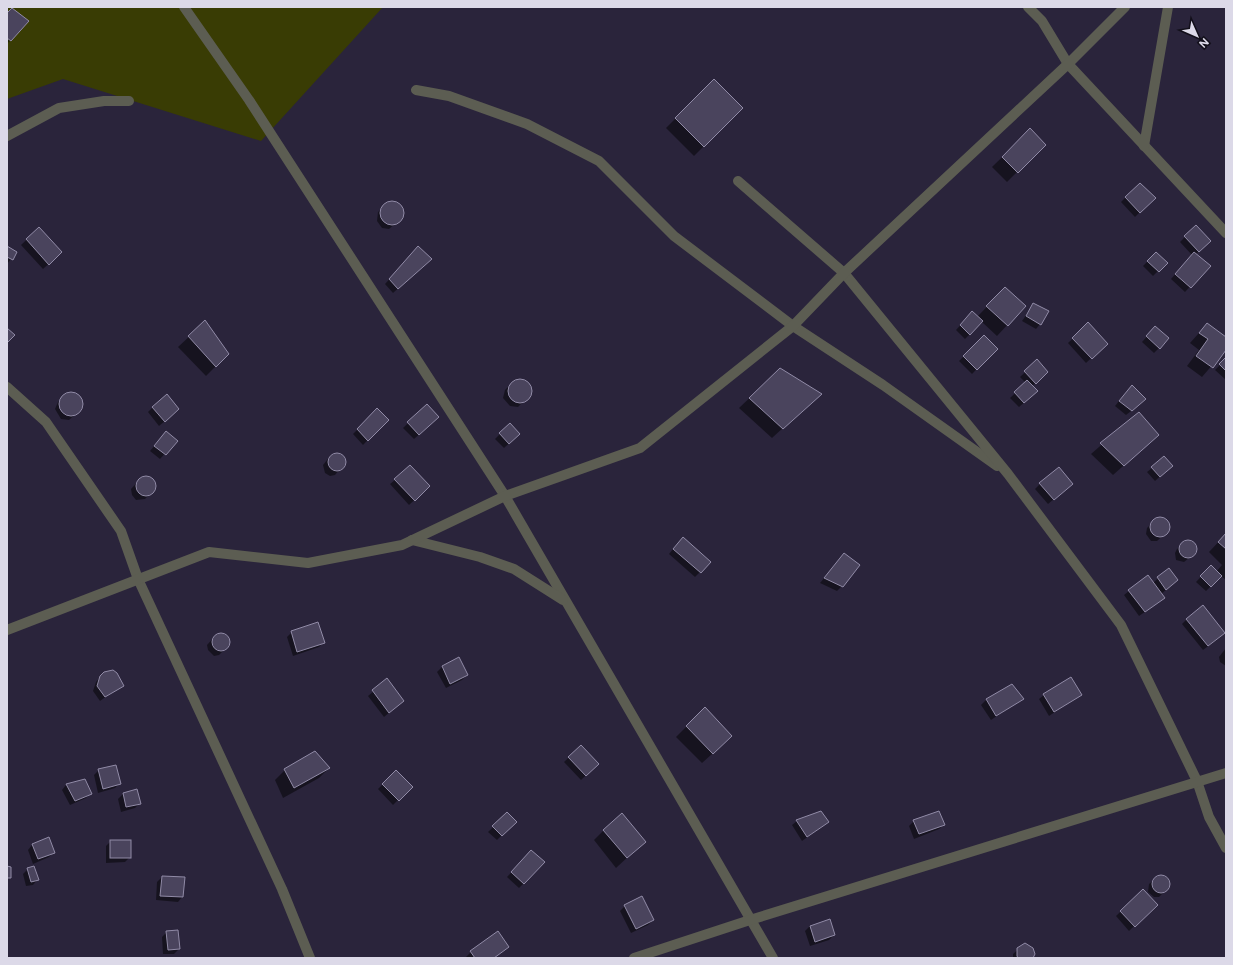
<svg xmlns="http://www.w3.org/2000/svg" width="1233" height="965" viewBox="0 0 1233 965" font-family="Figtree,sans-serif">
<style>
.green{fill:#393c04}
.shadow{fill:#0007}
.building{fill:#4a445d;stroke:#918ba7}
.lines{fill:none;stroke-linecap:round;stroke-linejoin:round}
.minor{stroke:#5c5d52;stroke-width:10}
</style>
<rect width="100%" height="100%" fill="#2a243b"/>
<!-- green -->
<path class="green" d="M7,7H383L261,141L63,79L7,99Z"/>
<!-- shadow -->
<g class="shadow">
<path d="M7,14L28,21L7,44Z"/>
<path d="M714,80L742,108L694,156L666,128Z"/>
<path d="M1030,130L1044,145L1007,182L992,167Z"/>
<path d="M1126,197L1154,198L1135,217L1121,202Z"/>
<path d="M390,203H397L403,211L402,218L389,229L382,228L377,221L378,212Z"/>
<path d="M1196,226L1209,241L1196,254L1209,266L1185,292L1171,279L1192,255L1180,242Z"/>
<path d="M39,228L56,257L43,269L21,245Z"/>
<path d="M7,247L16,253L7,264Z"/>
<path d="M414,252L426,263L393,293L385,284Z"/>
<path d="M1156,253L1166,263L1153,276L1143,266Z"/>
<path d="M1005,288L1025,306L997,336L982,322L965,339L956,330L968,317H977Z"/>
<path d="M1034,304L1040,324L1036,329L1022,321Z"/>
<path d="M205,322L228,354L206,376L178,347Z"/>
<path d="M1088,324L1106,344L1086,363L1068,343Z"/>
<path d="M1207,324L1226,338V349L1202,377L1187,366L1199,350L1190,343Z"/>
<path d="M1151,332L1159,348L1154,353L1142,342Z"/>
<path d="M984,337L996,349L972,374L959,361Z"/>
<path d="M1226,359V380L1215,370Z"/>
<path d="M1037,361L1042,377L1032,386V396L1019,407L1010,398L1026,383L1020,377Z"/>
<path d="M780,369L820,394L772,438L739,408Z"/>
<path d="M515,380H522L530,385L531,389L529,396L518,407L510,406L503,398L505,390Z"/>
<path d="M1127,391L1140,404L1126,415L1115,406Z"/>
<path d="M70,394L77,395L82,403L80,410L69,420L61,419L55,409L58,402Z"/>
<path d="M427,405L433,422L414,439L403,428Z"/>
<path d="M153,407L173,414L159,426L148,412Z"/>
<path d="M377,410L387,420L363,445L353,434Z"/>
<path d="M1138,413L1158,435L1113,475L1091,454Z"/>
<path d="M510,424L514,439L504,448L495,439Z"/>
<path d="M162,437L176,441L160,459L150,451Z"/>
<path d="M337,453L344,458L345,463L335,475L330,476L325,473L323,465L331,455Z"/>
<path d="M1152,468L1166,471L1155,481L1147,472Z"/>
<path d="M148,476L154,480L155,489L145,499L136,500L132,495L131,489L142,477Z"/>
<path d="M395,480L429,486L409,505L390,484Z"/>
<path d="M1040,484L1067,488L1048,504L1035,489Z"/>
<path d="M1157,518L1164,519L1169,526L1167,532L1157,541H1151L1146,534L1147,528Z"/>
<path d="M1226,534V580L1221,576L1206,591L1196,582L1211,566L1216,572L1222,565L1209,552Z"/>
<path d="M1187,542L1192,543L1195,549L1194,554L1184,562L1176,560L1175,553L1177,549Z"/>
<path d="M678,543L710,562L695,577L669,554Z"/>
<path d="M840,559L842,586L837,591L820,583Z"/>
<path d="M1168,569L1172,585L1161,594L1159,602L1139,616L1124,595L1129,591L1153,583Z"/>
<path d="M1187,619L1219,638L1203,650L1182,624Z"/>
<path d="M292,632L323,643L319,647L293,656L287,637Z"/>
<path d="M224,634L228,637V646L219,655L214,656L208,650L207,645L216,635Z"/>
<path d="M1226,648V666L1220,662L1219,657Z"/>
<path d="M459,659L467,675L462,680L446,688L437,672L442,667Z"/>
<path d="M101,676L122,685L100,701L93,691L96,682Z"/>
<path d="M387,680L403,701L384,717L368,696Z"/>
<path d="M1012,686L1022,699L991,720L981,705L986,700Z"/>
<path d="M1044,695H1080L1049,716L1039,699Z"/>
<path d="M705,708L721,746L702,763L676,737Z"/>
<path d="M581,746L598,764L581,780L564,762Z"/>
<path d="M329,768L319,778L283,798L275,780L285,770Z"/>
<path d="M99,770L120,783L115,788L98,793L94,775Z"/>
<path d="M396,771L411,787L393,805L378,789Z"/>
<path d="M84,780L90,794L86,798L70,805L62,790L66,785Z"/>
<path d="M137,791L140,803L135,808L121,812L118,799L123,794Z"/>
<path d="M507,814L515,822L497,840L488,832Z"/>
<path d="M797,821L828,822L802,841L792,825Z"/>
<path d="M914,821L944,825L939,829L914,839L909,826Z"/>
<path d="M604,830L644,842L616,868L594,840Z"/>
<path d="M48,838L54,852L49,857L33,864L28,850L32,845Z"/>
<path d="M111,841L130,857L125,862L106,863V846Z"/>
<path d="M527,856L524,883L519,888L507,877Z"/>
<path d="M28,869L37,880L33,885L26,886L23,874Z"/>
<path d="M1159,876L1167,877L1170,882L1169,887L1159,897H1154L1148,892L1149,884Z"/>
<path d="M162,877L182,897L178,902L156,900L157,882Z"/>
<path d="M1143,890L1156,905L1129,931L1116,916Z"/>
<path d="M625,906L653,920L648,925L631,933L620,911Z"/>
<path d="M829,920L834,935L829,940L810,946L805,931L810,926Z"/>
<path d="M167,932L179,949L174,954H163L162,937Z"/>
<path d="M1023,945L1031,946L1034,951L1032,958H1013V954Z"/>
<path d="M508,947L494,958L466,957L471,952Z"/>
</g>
<!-- building -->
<g class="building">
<path d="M12,8L29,21L11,41L7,38V13Z"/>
<path d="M714,79L743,108L704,147L675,118Z"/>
<path d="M1030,128L1046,145L1018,173L1002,157Z"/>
<path d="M1140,183L1156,198L1140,213L1125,197Z"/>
<circle cx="392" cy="213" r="12"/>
<path d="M1196,225L1211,241L1199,252L1184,236Z"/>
<path d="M39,227L62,252L49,265L26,239Z"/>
<path d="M7,246L17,252L13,260L7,257Z"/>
<path d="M418,246L432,259L398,289L389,279Z"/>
<path d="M1156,252L1168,263L1159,272L1147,261Z"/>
<path d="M1194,252L1211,266L1191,288L1175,274Z"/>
<path d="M1005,287L1026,306L1008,326L986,306Z"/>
<path d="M1033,303L1049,311L1041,325L1026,316Z"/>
<path d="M972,311L983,321L970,335L960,325Z"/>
<path d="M205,320L229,354L216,367L188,336Z"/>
<path d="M1088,322L1108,344L1092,359L1072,338Z"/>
<path d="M1207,323L1226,337V350L1213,368L1196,356L1208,339L1199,333Z"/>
<path d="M1155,326L1169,338L1160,349L1146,336Z"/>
<path d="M7,328L15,335L8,342L7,341Z"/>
<path d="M984,335L998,349L977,370L963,356Z"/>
<path d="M1226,357V371L1219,364Z"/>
<path d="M1037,359L1048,372L1036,384L1024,371Z"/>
<path d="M780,368L822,394L783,429L749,398Z"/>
<circle cx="520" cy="391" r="12"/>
<path d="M1027,380L1038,391L1024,403L1014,392Z"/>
<path d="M1132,385L1146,399L1132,411L1119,401Z"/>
<circle cx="71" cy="404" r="12"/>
<path d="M167,394L179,409L165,422L152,407Z"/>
<path d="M427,404L439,417L419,435L407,422Z"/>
<path d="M377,408L389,420L368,441L357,429Z"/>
<path d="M1139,412L1159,435L1124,466L1100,443Z"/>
<path d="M510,423L520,434L509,444L499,433Z"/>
<path d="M166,431L178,441L166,455L154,446Z"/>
<circle cx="337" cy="462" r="9"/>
<path d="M1164,456L1173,466L1160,477L1151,467Z"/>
<path d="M410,465L430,486L415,501L394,479Z"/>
<path d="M1059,467L1073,484L1054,500L1039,483Z"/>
<circle cx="146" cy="486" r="10"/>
<circle cx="1160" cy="527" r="10"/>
<path d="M1226,533V549L1218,542Z"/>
<path d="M683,537L711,562L701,573L673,549Z"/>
<circle cx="1188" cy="549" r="9"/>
<path d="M844,553L860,565L843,587L824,578Z"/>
<path d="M1211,565L1222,576L1211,587L1200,576Z"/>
<path d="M1169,568L1178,580L1166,590L1157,577Z"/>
<path d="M1148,575L1165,598L1145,612L1128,590Z"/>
<path d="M1203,605L1225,633L1208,646L1186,619Z"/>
<path d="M318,622L325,643L297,652L291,631Z"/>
<circle cx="221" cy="642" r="9"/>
<path d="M459,657L468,675L450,684L442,666Z"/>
<path d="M113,670L117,673L124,686L105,697L97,686L100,676L104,672Z"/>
<path d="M1071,677L1082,695L1054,712L1043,694Z"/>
<path d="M387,678L404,701L389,713L372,690Z"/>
<path d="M1012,684L1024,699L996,716L986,699Z"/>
<path d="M705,707L732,736L713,754L686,726Z"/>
<path d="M581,745L599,764L586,776L568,757Z"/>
<path d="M315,751L330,768L294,788L284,769Z"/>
<path d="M116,765L121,784L103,789L98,769Z"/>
<path d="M396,770L413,787L399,801L382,784Z"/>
<path d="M85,779L92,794L75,801L66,784Z"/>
<path d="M137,789L141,804L126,807L123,793Z"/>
<path d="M821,811L829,822L807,837L796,820Z"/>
<path d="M939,811L945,825L919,834L913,820Z"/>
<path d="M507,812L517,822L502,836L492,826Z"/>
<path d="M622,813L646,842L627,858L603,830Z"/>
<path d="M49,837L55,853L38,859L32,844Z"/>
<rect x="110" y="840" width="21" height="18"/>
<path d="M531,850L545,862L524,884L511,872Z"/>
<path d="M7,866L11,867V878H7Z"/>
<path d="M34,866L39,880L31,882L27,868Z"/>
<circle cx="1161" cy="884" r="9"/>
<path d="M162,876L185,877L183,897L160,896Z"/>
<path d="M1143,889L1158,905L1135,927L1120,911Z"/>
<path d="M642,896L654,920L636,929L624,905Z"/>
<path d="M830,919L835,935L815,942L810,926Z"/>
<path d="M178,930L180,949L168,950L166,931Z"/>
<path d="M498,931L509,947L494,958H475L470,951Z"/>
<path d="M1025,943L1033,948L1035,954L1033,958H1018L1017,956V948Z"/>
</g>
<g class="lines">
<!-- minor -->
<g class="minor">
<path d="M184,7L249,100L505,496L773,958"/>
<path d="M1028,7L1042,21L1068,64L1226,233"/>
<path d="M416,90L449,96L527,124L599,161L674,236L793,326L883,385L997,466"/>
<path d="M7,136L59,108L104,101H129"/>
<path d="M1144,146L1168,7"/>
<path d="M738,181L844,273L1008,474L1121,625L1197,781L1209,817L1226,848"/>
<path d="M7,387L46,422L121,531L138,579L282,889L310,958"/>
<path d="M412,540L480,557L514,569L563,600"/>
<path d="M7,630L209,552L308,563L402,545L505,496L640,448L793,326L844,273L1068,64L1125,7"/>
<path d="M634,958L750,920L1226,773"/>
</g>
</g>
<!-- border -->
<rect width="1233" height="965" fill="none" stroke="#dcd9e8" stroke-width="16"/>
<!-- north arrow -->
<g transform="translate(1197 36) rotate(135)" stroke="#120f1a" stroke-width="3" paint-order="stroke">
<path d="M0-3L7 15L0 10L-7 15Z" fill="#dcd9e8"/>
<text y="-6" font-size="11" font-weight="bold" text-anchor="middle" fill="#dcd9e8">N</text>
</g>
</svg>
